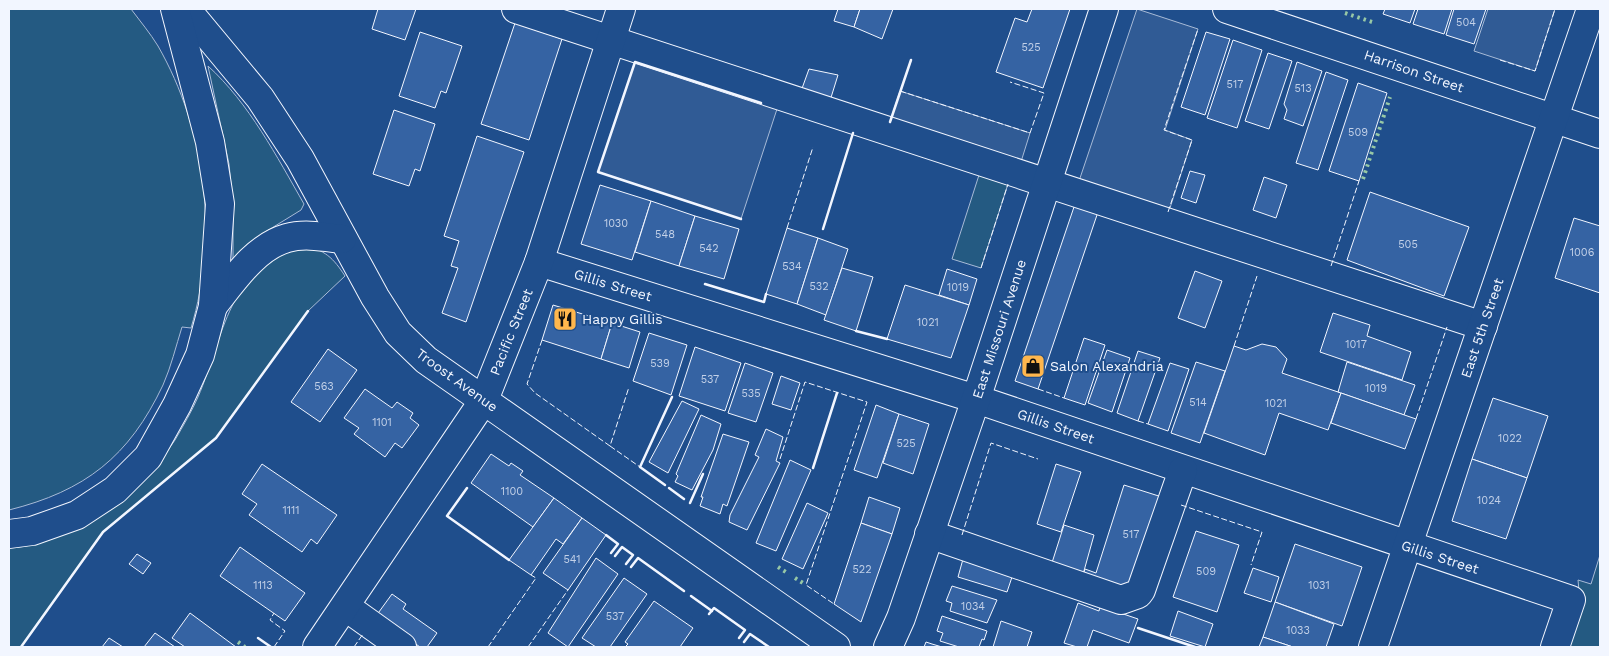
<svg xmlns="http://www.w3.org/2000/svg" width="1609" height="656" viewBox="0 0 1609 656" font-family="'Work Sans',sans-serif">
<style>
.green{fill:#245a82;stroke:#a8bbd7}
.parking{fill:#305b95;stroke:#a8bbd7}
.building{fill:#3563a3;stroke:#f2f6ff}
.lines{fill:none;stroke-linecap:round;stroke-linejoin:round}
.minor-casing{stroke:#f2f6ff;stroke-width:30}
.highway-casing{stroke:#f2f6ff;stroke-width:30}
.minor{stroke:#1f4e8c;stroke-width:28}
.highway{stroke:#1f4e8c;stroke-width:28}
.hedge{stroke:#97c8a6;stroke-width:4;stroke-dasharray:2.5 4;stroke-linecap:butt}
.fence{stroke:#f2f6ff;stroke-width:1;stroke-dasharray:6 2.5;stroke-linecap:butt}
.wall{stroke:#f2f6ff;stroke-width:2.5}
.labels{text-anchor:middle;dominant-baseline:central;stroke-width:4;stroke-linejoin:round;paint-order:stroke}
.number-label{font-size:11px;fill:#c3d1e8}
.street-label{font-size:14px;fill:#f2f6ff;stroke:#1f4e8c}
.poi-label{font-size:14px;fill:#f2f6ff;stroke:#1f4e8c;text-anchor:start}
</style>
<rect width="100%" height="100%" fill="#1f4e8c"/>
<!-- green -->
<g class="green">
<path d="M9,9H131C140,21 150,33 158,46C206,130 219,235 191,328L182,327C176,346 171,367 163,385C129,457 85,491 9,510Z"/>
<path d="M208,66C249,103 277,157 304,204L301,210L262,234L233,259V204L229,164Z"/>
<path d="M979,175L1008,184L981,268L952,259Z"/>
<path d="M303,247C324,248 334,259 345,276L308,311L216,438L103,532L21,647H9V548C46,546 79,529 108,506C136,483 155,470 175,440C183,426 192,411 198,397C224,337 228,264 303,247Z"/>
<path d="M1600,555V647H1566L1580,601L1578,580L1591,584Z"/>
</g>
<!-- parking -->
<g class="parking">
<path d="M1137,9L1198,29L1165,130L1192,140L1168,214L1078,184Z"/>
<path d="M1488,9H1555L1535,71L1474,51Z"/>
<path d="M635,62L777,109L741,219L598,172Z"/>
<path d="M900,91L1030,133L1020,165L890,122Z"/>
</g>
<!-- building -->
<g class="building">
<path d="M378,9H416L405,40L372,29Z"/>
<path d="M838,9H860L854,27L834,21Z"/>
<path d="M860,9H893L882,39L854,27Z"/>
<path d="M1032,9H1070L1043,88L996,72L1015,18L1027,22Z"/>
<path d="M1385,9H1415L1410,23L1383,14Z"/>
<path d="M1418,9H1452L1444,34L1413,24Z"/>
<path d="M1454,9H1486L1474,44L1446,35Z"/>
<path d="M515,23L562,39L529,140L481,124Z"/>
<path d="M420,32L462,46L446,93L441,91L435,108L399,96Z"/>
<path d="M1206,32L1230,39L1205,115L1181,107Z"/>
<path d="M1233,40L1262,50L1237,128L1207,118Z"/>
<path d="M1268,53L1292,61L1269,129L1245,121Z"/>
<path d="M1297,62L1322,71L1303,126L1284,119L1287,110L1284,104Z"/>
<path d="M809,69L838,75L829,104L800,94Z"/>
<path d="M1326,72L1348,80L1318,170L1296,163Z"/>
<path d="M1358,83L1387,93L1359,181L1329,171Z"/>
<path d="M394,110L435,124L420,171L415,169L409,186L373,174Z"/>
<path d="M477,136L524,152L466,322L442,313L458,268L451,266L459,241L444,236Z"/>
<path d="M1190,171L1205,175L1196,203L1181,198Z"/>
<path d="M1264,177L1287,185L1276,218L1253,210Z"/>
<path d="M600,185L651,201L632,260L581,244Z"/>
<path d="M1370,192L1469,227L1444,296L1347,260Z"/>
<path d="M651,201L695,216L679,266L635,252Z"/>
<path d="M1075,204L1098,212L1038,389L1015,381Z"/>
<path d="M695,216L739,229L724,279L679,266Z"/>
<path d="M1574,218L1600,226V293L1555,278Z"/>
<path d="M787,228L818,238L797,304L766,294Z"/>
<path d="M818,238L848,249L826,315L797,304Z"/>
<path d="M842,268L873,277L856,331L824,320Z"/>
<path d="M947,269L977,279L969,305L939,295Z"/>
<path d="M1195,271L1222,281L1205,328L1178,318Z"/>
<path d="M905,285L969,305L951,358L887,339Z"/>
<path d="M553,305L612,323L601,359L542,340Z"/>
<path d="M1333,313L1370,325L1367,336L1411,352L1402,380L1320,352Z"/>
<path d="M612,323L640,332L629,368L601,359Z"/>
<path d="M649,333L687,345L671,395L633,381Z"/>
<path d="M1084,338L1105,345L1085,405L1064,398Z"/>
<path d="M1262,344L1276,347L1287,359L1282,373L1341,393L1328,430L1279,413L1265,455L1204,433L1234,346L1246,350Z"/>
<path d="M695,347L741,363L725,411L679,396Z"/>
<path d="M328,349L357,370L320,422L291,402Z"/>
<path d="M1107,350L1130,358L1112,412L1088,403Z"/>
<path d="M1138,351L1160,358L1138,421L1117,413Z"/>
<path d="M1196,362L1225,371L1200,443L1171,433Z"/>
<path d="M1347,362L1415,385L1404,415L1338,392Z"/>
<path d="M745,363L773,373L756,422L728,413Z"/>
<path d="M1170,363L1189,369L1168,431L1148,424Z"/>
<path d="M781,376L800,383L791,410L772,404Z"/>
<path d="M365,389L392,408L397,402L413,413L410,418L419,425L402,448L395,443L385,457L354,434L359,428L344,418Z"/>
<path d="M1341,393L1416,419L1405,449L1331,423Z"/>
<path d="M1493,398L1548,416L1527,478L1472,459Z"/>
<path d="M682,401L699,409L668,473L649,462Z"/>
<path d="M876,405L899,414L877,478L854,470Z"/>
<path d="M899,414L929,424L913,474L883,463Z"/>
<path d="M701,415L721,424L713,450L692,490L675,482L678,476L676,474Z"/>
<path d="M766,429L783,437L776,461L780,463L747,530L729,522L730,515L759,457L755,455Z"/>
<path d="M723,434L749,442L727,506L723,504L720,514L700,506L703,497H701Z"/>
<path d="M491,454L509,466L511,463L523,471L520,475L554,498L533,527L471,483Z"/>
<path d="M1472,459L1527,478L1506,539L1452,521Z"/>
<path d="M790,460L811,470L776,551L756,543Z"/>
<path d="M262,464L337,515L317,544L311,539L302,552L249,515L257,504L242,494Z"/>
<path d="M1056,464L1081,472L1061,532L1037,524Z"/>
<path d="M1124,485L1165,498L1137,582L1117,591L1082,578L1085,569L1096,573Z"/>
<path d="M869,497L900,508L892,534L861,523Z"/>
<path d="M554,498L582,518L563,544L556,539L531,575L509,560Z"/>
<path d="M807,503L828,513L803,569L782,559Z"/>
<path d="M582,518L606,535L568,590L543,573Z"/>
<path d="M861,523L892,534L861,622L834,604Z"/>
<path d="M1064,525L1094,535L1082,578L1050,569Z"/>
<path d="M1196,531L1239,545L1217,612L1173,597Z"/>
<path d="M1295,544L1362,567L1342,626L1275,602Z"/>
<path d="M240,547L305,593L285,621L220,576Z"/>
<path d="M137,554L151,563L143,574L129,564Z"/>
<path d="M596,558L618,574L568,647L548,633Z"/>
<path d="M963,559L1013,574L1007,592L958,577Z"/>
<path d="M1253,568L1279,577L1271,602L1244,593Z"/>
<path d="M624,578L647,594L610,647H596L582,638Z"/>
<path d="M952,586L997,600L987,623L950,611L952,603L946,601Z"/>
<path d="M392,594L406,604L403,609L437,633L427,647H420L376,616Z"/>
<path d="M654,601L693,628L680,647H625L628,644L625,642Z"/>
<path d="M1275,602L1334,624L1326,647H1293L1263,637Z"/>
<path d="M1078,603L1099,611L1100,606L1138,619L1129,643L1093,630L1087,647H1077L1064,643Z"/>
<path d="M1178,611L1213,624L1205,647L1170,636Z"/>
<path d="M190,613L236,647H185L172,638Z"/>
<path d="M942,616L987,631L984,640L982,639L979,647H959L940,641L943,633L937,631Z"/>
<path d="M1001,621L1032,632L1027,647H993Z"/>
<path d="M155,633L175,647H144Z"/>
<path d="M1263,637L1293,647H1259Z"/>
<path d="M109,638L123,647H102Z"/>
<path d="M926,642L932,644L942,647H924Z"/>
</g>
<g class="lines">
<!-- minor casing -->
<g class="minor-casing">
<g id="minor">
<path d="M186,9L260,98L300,159L375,297L398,333L426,360L836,647"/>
<path d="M516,9L1483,326"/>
<path d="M1227,9L1600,134"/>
<path d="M539,262L976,399L1571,600L1555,647"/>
<path d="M929,534L1121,600L1138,594L1141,590L1183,470"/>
<path d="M346,607L402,647"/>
<path d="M317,647L484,400L539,262L621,9"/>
<path d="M888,647L901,618L976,399L1104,9"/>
<path d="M1373,647L1591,9"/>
</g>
</g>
<!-- highway casing -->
<g class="highway-casing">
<g id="highway">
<path d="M213,306C233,281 255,247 287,238C304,233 325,237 342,239"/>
<path d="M9,534L32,531L77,515L115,490L148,457L177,405L200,355L213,306L220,204L210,142L175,9"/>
</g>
</g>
<!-- minor -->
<use href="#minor" class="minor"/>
<!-- highway -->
<use href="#highway" class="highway"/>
<!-- hedge -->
<g class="hedge">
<path d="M1345,13L1372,22"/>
<path d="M1363,179L1390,97"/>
<path d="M778,567L789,574"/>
<path d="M795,578L803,583"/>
<path d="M238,642L245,647"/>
</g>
<!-- fence -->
<g class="fence">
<path d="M1500,60L1535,71L1555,9"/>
<path d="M900,91L1030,133L1044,93L1010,82"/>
<path d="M1168,212L1192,140L1164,130L1198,29"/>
<path d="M787,228L813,147"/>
<path d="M1331,266L1359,181"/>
<path d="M981,268L1008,184"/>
<path d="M542,340L527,384L535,393L610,446L629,387"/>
<path d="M1234,346L1257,276"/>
<path d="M1038,389L1064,398"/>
<path d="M1416,419L1447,327"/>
<path d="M1138,421L1148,424"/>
<path d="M610,446L640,467"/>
<path d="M780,459L805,382L867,402L806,585L834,604"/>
<path d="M1181,505L1262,532L1251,565"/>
<path d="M962,535L991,443L1038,459"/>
<path d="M274,647L285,631L270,620L274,613"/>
<path d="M354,647L363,634"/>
<path d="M488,647L536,578L531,575"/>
<path d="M528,647L568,590"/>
</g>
<!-- wall -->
<g class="wall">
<path d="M890,122L911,60"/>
<path d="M741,219L598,172L635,62L761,103"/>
<path d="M823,229L853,133"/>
<path d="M705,284L764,302L766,294"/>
<path d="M856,331L887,339"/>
<path d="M813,468L837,393"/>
<path d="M665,485L640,467L672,397"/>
<path d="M467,488L447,516L509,560"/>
<path d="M669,488L684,499"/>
<path d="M690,503L703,474"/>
<path d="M606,535L618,544L611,553"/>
<path d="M615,556L622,547L633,555L626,564"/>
<path d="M631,567L638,558L684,591"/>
<path d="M691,596L712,611"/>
<path d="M709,614L714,608L745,630L739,638"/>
<path d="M1138,628L1195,647"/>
<path d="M258,638L271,647"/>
<path d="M744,642L750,634L769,647"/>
<path d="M21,647L103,532L216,438L308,311"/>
</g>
</g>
<!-- icons -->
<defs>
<g id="restaurant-square" transform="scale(1.25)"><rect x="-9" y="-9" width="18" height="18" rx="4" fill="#ffb74d" stroke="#1f4e8c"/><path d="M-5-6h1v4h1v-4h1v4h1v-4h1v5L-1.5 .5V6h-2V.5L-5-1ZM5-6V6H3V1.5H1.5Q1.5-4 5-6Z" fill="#111"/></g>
<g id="shop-square" transform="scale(1.25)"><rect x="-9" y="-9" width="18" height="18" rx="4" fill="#ffb74d" stroke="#1f4e8c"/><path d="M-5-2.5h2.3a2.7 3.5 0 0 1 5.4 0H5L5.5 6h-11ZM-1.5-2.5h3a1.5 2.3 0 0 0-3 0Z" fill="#111"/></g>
</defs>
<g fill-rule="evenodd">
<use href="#restaurant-square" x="565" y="319"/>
<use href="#shop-square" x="1033" y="366"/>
</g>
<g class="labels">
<!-- number labels -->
<g class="number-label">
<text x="1466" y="22">504</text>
<text x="1031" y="47">525</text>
<text x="1235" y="84">517</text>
<text x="1303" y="88">513</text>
<text x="1358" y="132">509</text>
<text x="616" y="223">1030</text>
<text x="665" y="234">548</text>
<text x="1408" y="244">505</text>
<text x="709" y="248">542</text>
<text x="1582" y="252">1006</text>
<text x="792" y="266">534</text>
<text x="819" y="286">532</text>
<text x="958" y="287">1019</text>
<text x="928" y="322">1021</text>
<text x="1356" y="344">1017</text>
<text x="660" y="363">539</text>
<text x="710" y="379">537</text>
<text x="324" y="386">563</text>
<text x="1376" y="388">1019</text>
<text x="751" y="393">535</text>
<text x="1198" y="402">514</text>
<text x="1276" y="403">1021</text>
<text x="382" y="422">1101</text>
<text x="1510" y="438">1022</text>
<text x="906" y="443">525</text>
<text x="512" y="491">1100</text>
<text x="1489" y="500">1024</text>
<text x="291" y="510">1111</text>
<text x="1131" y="534">517</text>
<text x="572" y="559">541</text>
<text x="862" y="569">522</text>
<text x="1206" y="571">509</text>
<text x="263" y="585">1113</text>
<text x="1319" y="585">1031</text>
<text x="973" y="606">1034</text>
<text x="615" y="616">537</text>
<text x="1298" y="630">1033</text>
</g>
<!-- street labels -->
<g class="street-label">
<text transform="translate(1414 71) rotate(19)">Harrison Street</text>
<text transform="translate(613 285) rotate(17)">Gillis Street</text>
<text transform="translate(1482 328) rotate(-71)">East 5th Street</text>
<text transform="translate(999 329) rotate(-72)">East Missouri Avenue</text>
<text transform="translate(511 332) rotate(-68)">Pacific Street</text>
<text transform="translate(457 380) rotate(36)">Troost Avenue</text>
<text transform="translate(1056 426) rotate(19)">Gillis Street</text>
<text transform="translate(1440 557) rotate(18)">Gillis Street</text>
</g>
<!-- poi labels -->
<g class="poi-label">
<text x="582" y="319">Happy Gillis</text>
<text x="1050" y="366">Salon Alexandria</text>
</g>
</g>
<!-- border -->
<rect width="1609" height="656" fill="none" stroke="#f2f6ff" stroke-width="20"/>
</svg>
